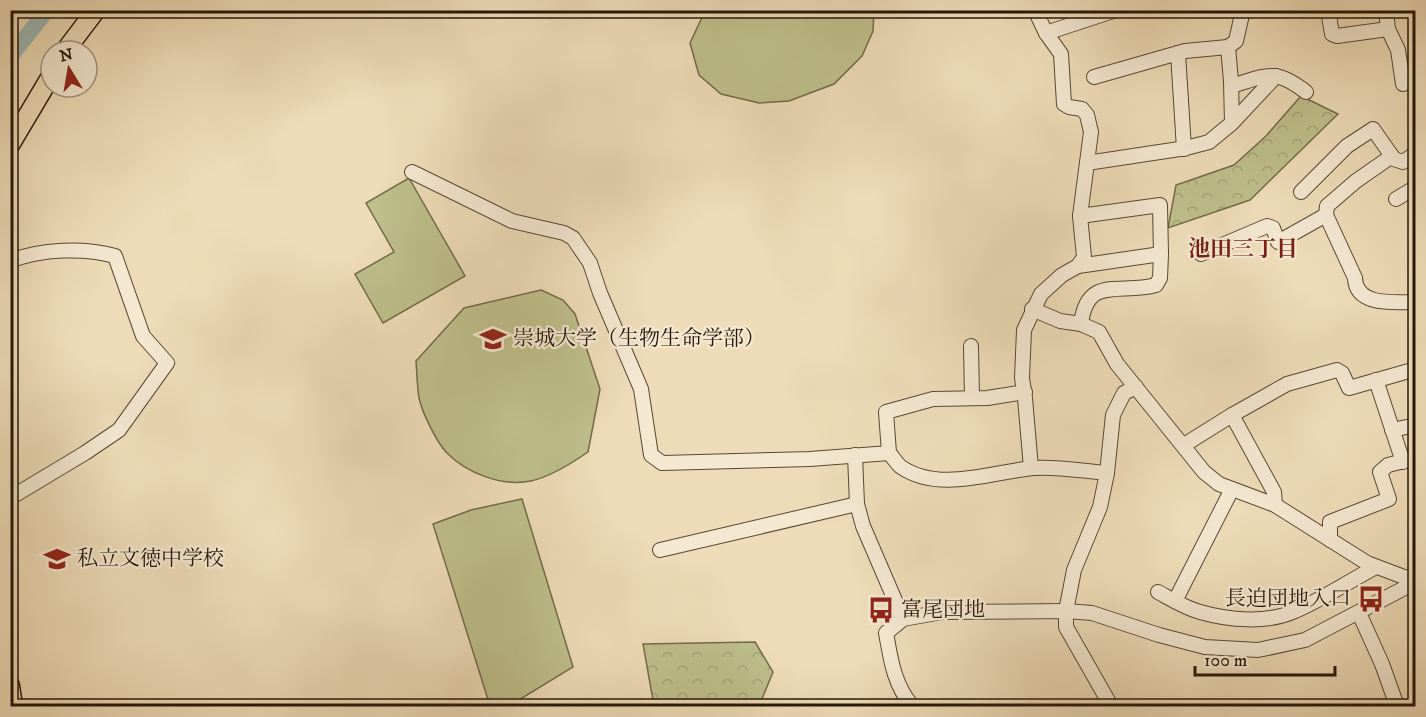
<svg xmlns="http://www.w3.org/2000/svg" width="1426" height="717" viewBox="0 0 1426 717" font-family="'IM FELL DW Pica','Noto Serif JP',serif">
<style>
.green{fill:#bebf8b;stroke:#726b4a;stroke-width:1.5}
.forest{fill:url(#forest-crowns);stroke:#726b4a;stroke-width:1.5}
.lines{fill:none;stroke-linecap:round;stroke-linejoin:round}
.river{stroke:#9cb9b7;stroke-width:16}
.minor-casing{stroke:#574835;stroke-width:16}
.major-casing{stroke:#251709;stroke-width:21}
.minor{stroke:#f4e8d1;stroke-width:14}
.major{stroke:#eedcb8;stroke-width:18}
.labels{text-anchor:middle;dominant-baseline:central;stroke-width:4.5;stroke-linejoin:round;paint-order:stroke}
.poi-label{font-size:21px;fill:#251709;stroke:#f4e8d1;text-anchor:start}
.neighbourhood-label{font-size:22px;font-weight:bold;fill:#7a1f14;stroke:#f4e8d1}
</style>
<defs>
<pattern id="forest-crowns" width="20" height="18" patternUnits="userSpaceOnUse" patternTransform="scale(1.5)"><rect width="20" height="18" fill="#bebf8b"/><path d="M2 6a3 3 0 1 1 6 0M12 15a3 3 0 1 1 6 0" fill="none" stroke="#a3a377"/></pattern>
</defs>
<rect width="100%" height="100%" fill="#eedcb8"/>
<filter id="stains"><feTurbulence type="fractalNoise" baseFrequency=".00333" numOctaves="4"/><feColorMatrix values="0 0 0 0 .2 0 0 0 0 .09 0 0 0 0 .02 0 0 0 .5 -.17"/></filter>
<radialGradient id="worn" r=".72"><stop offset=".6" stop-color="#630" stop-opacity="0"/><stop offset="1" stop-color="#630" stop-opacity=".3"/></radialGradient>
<!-- green -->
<g class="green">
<path d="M705,11H874L873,31L862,56L834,84L789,101L759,103L721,94L699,75L690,43Z"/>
<path d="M409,178L465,276L383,323L355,274L394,252L366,203Z"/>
<path d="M541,290L563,300L575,314L600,389L588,452C572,463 550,477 531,481C502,487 466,473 446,452C436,441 422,412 419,398C417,386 417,373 416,361L464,308Z"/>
<path d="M522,499L573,667L509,706H490L433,524L471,510Z"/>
</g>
<!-- forest -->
<g class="forest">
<path d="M1301,96L1338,114L1250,200L1168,228L1176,185L1234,165L1266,136Z"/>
<path d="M755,642L773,672L759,706H654L643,644Z"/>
</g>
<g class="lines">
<!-- river -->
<path class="river" d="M10,57L47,10"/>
<!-- minor casing -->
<g class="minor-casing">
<g id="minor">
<path d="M1328,10L1332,34L1337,36L1388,29"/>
<path d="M1386,10L1388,29L1398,50L1403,84"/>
<path d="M1046,33L1116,10"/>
<path d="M1178,53L1184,149"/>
<path d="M1094,77L1185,51L1228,47L1236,41L1243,10"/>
<path d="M1232,86C1267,75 1275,68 1306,92"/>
<path d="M1232,123L1276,76"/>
<path d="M1087,163L1186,148L1209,142L1232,123L1231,81L1228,47"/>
<path d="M412,172L512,221L564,233L573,238L590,263L600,293L641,389L651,455L662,463L810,459L889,453L886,412L933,399L987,398L1025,392"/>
<path d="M1301,192L1347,146L1373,129L1394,159L1403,162L1416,153"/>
<path d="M1396,199L1416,187"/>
<path d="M1326,215L1355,278C1356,307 1395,302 1416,302"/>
<path d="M1201,254L1267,226L1273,228L1278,242L1326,215L1327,206L1356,181L1392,156"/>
<path d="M10,261C41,249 83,247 115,256L143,336L167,363L119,430L85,453L10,498"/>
<path d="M1078,266L1161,254L1160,205L1080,216"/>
<path d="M1032,309L1060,321L1081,324L1099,332L1117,364L1204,472L1219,484L1275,505L1367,563L1404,577L1416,578"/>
<path d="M1081,324C1087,274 1121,295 1156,285L1160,278L1161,254"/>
<path d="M971,346L972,398"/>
<path d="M1376,380L1403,462"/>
<path d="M1232,415L1274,492L1275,505"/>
<path d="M1392,430L1416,425"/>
<path d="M1184,445L1232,415L1287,384L1337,370L1342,373L1349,388L1416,369"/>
<path d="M889,453C893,457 897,464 901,467C939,493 992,472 1033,468C1057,466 1082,471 1107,473L1100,507L1074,570L1066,611V627L1111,706"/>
<path d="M855,455L857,504L863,526L903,619"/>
<path d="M1031,468L1025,398L1022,378L1024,330L1041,294L1062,275L1078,266L1084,257L1080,216L1091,132L1087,115L1082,109L1069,107L1064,104L1061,54L1046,33L1035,10"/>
<path d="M1107,473L1113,415L1124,393L1136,387"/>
<path d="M1330,540V522L1389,499L1380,472L1388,465L1416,458"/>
<path d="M660,550L857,504"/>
<path d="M1158,592C1171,599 1185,608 1200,612C1228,620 1267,624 1295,611C1323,599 1349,581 1376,567"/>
<path d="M1175,601L1232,489"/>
<path d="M1359,613L1382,664L1397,706"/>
<path d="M912,706C894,684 891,661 886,633L903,619L942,612L1066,611L1092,613L1159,635L1205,647L1258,650L1305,640L1416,582"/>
</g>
</g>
<!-- major casing -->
<g class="major-casing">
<g id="major">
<path d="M65,51L96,10"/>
<path d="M10,145L51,76"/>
<path d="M10,686L13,706"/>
</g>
</g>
<!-- minor -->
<use href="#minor" class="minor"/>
<!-- major -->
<use href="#major" class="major"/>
</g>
<!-- icons -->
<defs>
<g id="university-bare" transform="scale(2.07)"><path d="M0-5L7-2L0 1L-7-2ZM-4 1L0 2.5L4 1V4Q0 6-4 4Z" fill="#8f2418" stroke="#f4e8d1" stroke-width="2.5" paint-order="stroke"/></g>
<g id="school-bare" transform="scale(2.07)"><path d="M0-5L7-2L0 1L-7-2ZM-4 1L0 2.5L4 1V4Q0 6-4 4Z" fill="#8f2418" stroke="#f4e8d1" stroke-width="2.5" paint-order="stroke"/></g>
<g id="bus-bare" transform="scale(2.07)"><path d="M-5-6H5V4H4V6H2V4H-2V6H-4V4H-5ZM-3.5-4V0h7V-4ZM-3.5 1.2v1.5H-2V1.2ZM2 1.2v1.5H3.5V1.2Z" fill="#8f2418" stroke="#f4e8d1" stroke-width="2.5" paint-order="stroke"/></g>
</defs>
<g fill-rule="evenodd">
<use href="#university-bare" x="493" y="339"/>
<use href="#school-bare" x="57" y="559"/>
<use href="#bus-bare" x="1371" y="599"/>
<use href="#bus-bare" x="881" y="610"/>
</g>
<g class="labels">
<!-- poi labels -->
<g class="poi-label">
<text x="513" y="339">崇城大学（生物生命学部）</text>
<text x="77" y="559">私立文徳中学校</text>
<text x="1351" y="599" text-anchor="end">長迫団地入口</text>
<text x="901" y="610">富尾団地</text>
</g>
<!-- neighbourhood labels -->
<g class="neighbourhood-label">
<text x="1243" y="249">池田三丁目</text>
</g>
</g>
<!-- margin -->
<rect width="1426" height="717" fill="none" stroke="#eedcb8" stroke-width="36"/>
<rect x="12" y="12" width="1402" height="693" fill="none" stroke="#251709" stroke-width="3"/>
<rect x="18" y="18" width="1390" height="681" fill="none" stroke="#251709" stroke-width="1.5"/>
<!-- north arrow -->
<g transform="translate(69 69) rotate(349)"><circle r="28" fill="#f4e8d1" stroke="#a19481" stroke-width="1.5"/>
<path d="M0-4.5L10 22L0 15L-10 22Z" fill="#8f2418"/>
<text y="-9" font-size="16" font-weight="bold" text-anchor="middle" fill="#251709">N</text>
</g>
<!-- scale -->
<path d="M1195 666v9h140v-9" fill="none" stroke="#251709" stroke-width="3"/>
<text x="1204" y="666" font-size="18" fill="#251709" stroke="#f4e8d1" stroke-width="4.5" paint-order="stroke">100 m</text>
<rect width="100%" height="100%" filter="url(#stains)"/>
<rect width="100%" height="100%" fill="url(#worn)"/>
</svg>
